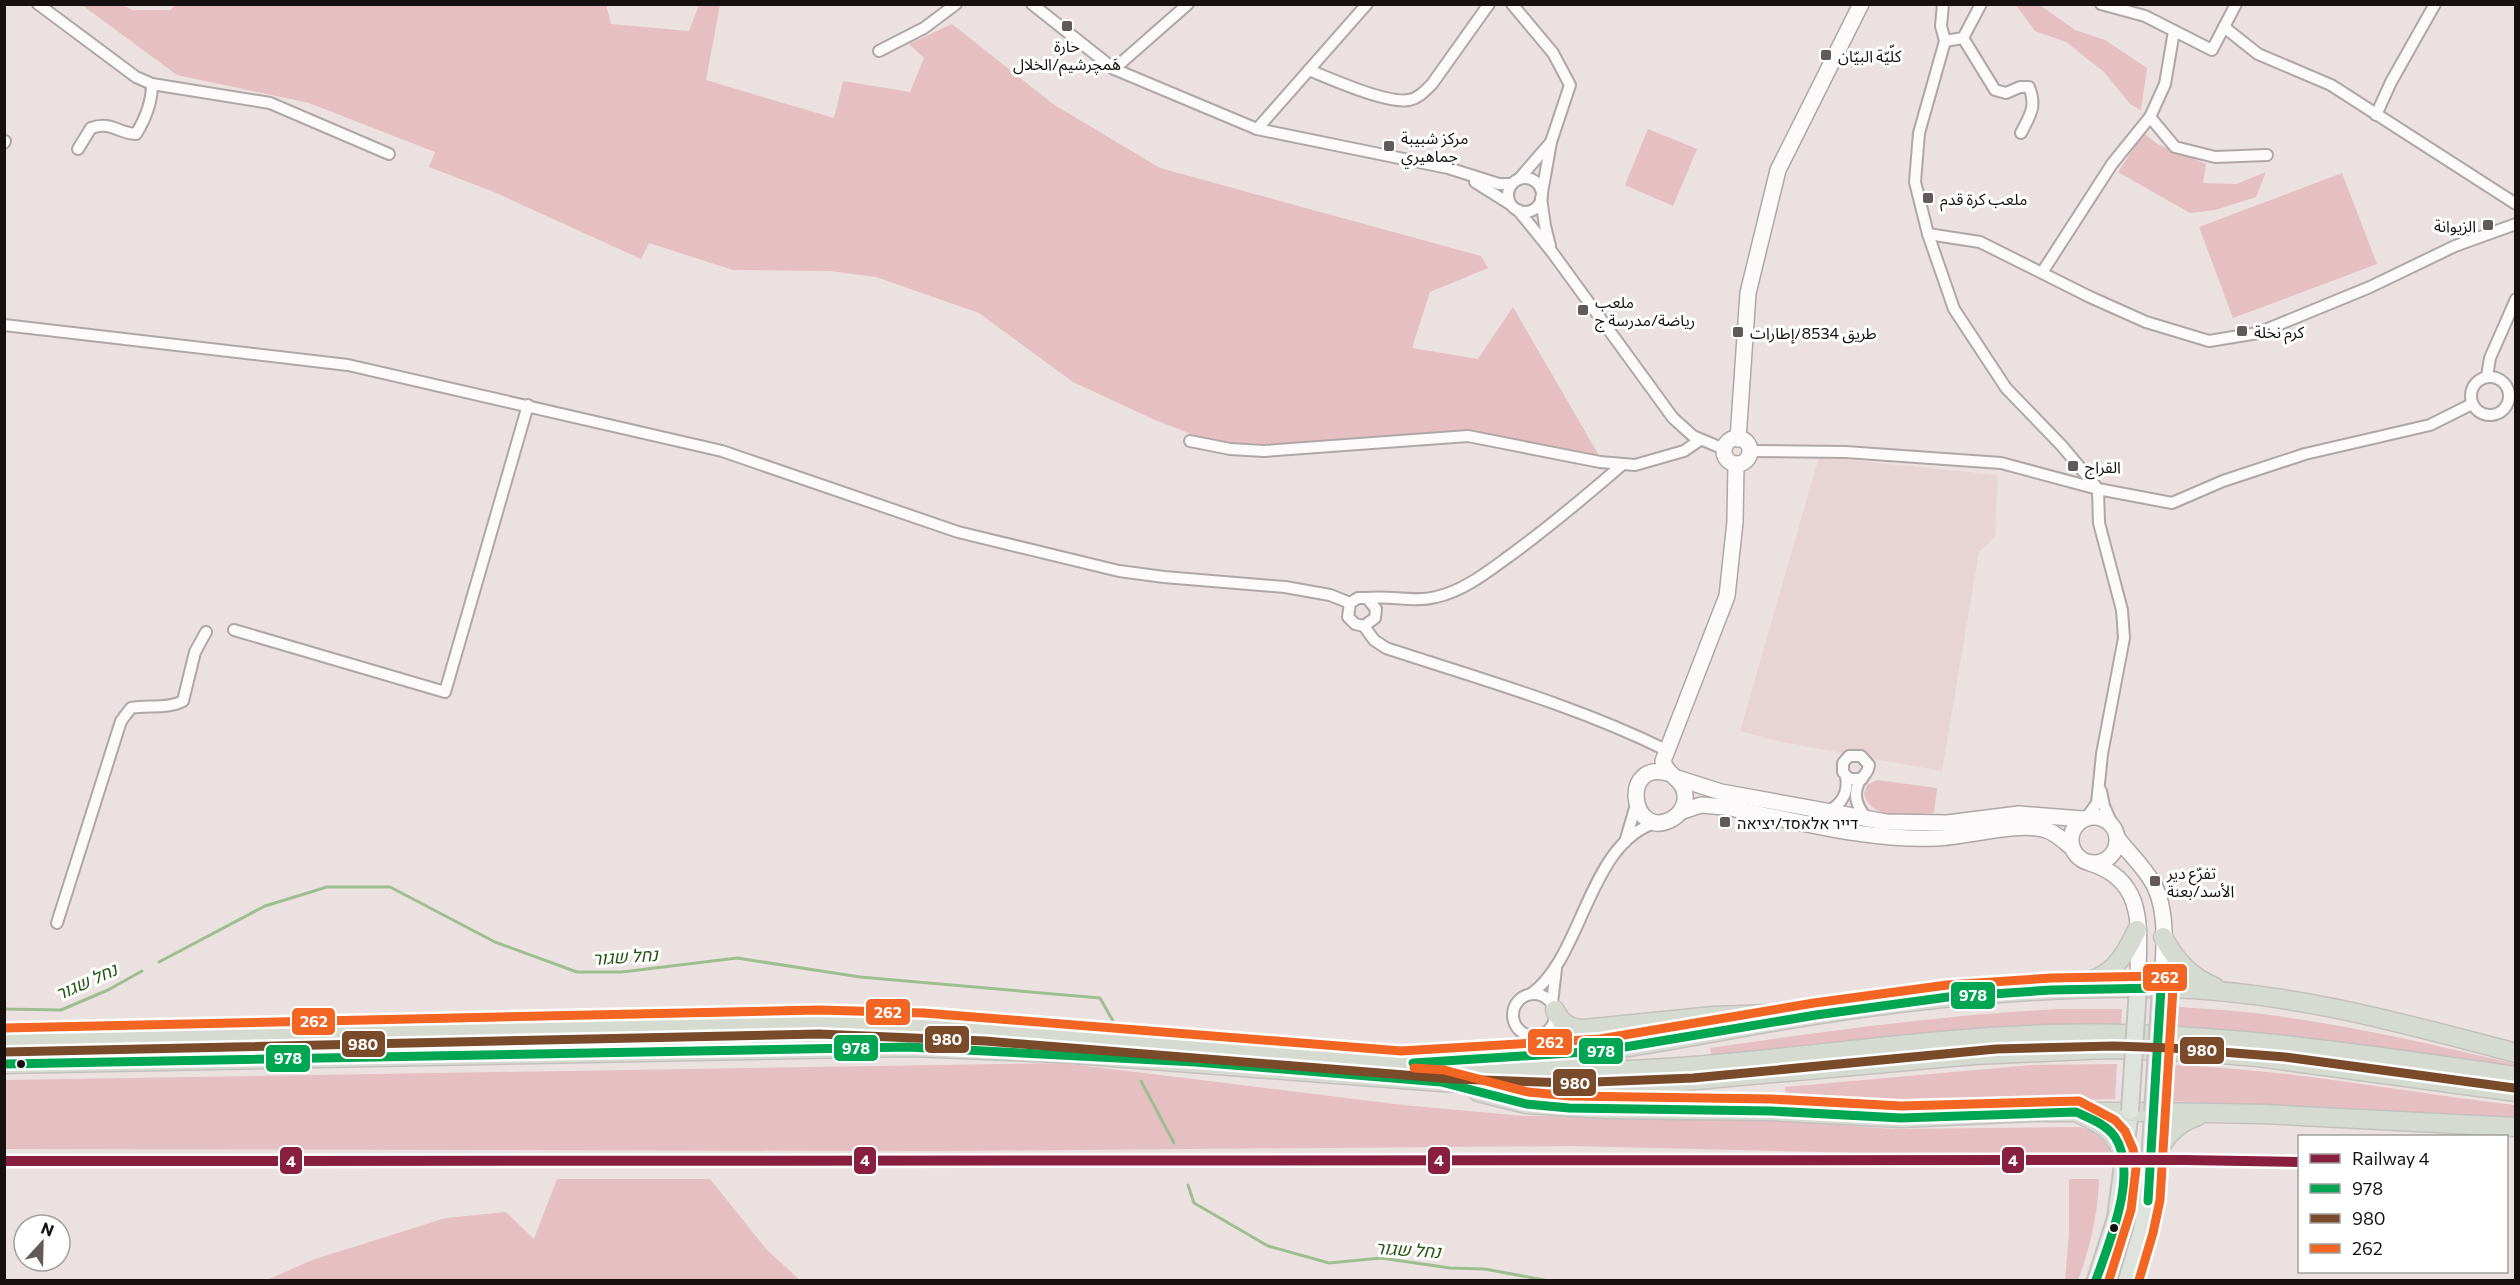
<svg xmlns="http://www.w3.org/2000/svg" width="2520" height="1285" viewBox="0 0 2520 1285" font-family="Commissioner,'Noto Sans Arabic',Heebo,sans-serif">
<style>
.built{fill:#e9d4d4}
.green{fill:#e5bfc1}
.lines{fill:none;stroke-linecap:round;stroke-linejoin:round}
.stream{stroke:#9dbf90;stroke-width:3}
.minor-casing{stroke:#afa7a7;stroke-width:14}
.secondary-casing{stroke:#afa7a7;stroke-width:18}
.primary-casing{stroke:#c5c0c0;stroke-width:20}
.trunk-casing{stroke:#c5c0c0;stroke-width:21}
.minor{stroke:#fcfafa;stroke-width:10}
.secondary{stroke:#fcfafa;stroke-width:15}
.primary{stroke:#dfe3dd;stroke-width:16}
.trunk{stroke:#d6dbd2;stroke-width:18}
.primary-bridge-casing{stroke:#c5c0c0;stroke-width:20;stroke-linecap:butt}
.primary-bridge{stroke:#dfe3dd;stroke-width:16}
.bus-1-casing{stroke:#fff;stroke-width:14}
.bus-2-casing{stroke:#fff;stroke-width:14}
.bus-3-casing{stroke:#fff;stroke-width:14}
.bus-1{stroke:#00a651;stroke-width:9}
.bus-2{stroke:#7a4b2a;stroke-width:9}
.bus-3{stroke:#f26522;stroke-width:9}
.rail-1-casing{stroke:#fff;stroke-width:15}
.rail-1{stroke:#891f3e;stroke-width:10}
.poi-dot{fill:#625959;stroke:#fff;stroke-width:2}
.bus-dot{fill:#171010;stroke:#fff;stroke-width:2}
.labels{text-anchor:middle;dominant-baseline:central;stroke-width:6;stroke-linejoin:round;paint-order:stroke}
.poi-label{font-size:16px;fill:#171010;stroke:#fff;text-anchor:start}
.water-label{font-size:18px;font-style:italic;fill:#235713;stroke:#fff}
.line-badge{stroke:#fff;stroke-width:2}
.badge-label{font-size:16px;text-anchor:middle;font-weight:bold;fill:#fff}
</style>
<rect width="100%" height="100%" fill="#ece1e1"/>
<!-- built -->
<path class="built" d="M1819,457L1998,475L1995,537L1979,552L1942,771L1781,742L1740,731Z"/>
<!-- green -->
<g class="green">
<path d="M175,4H606L611,24L689,31L699,5H720L706,80L834,118L843,81L910,92L924,58L909,44L952,24L1053,104L1160,168L1481,256L1488,268L1430,292L1412,348L1478,359L1513,307L1601,459L1456,436L1262,448L1202,438L1155,420L1073,382L979,313L876,277L830,271L733,270L649,243L641,259L494,192L429,167L435,152L309,103L177,75L82,5H123L132,10H171Z"/>
<path d="M2016,5H2040L2075,30L2105,40L2147,68L2141,110L2130,104L2104,72L2066,42L2035,31Z"/>
<path d="M1648,129L1697,149L1673,206L1625,185Z"/>
<path d="M2144,133L2157,144L2206,164L2203,183L2236,184L2266,172L2256,197L2215,210L2190,213L2118,172Z"/>
<path d="M2342,173L2377,264L2233,318L2199,227Z"/>
<path d="M1877,780L1937,788L1934,813C1911,814 1873,823 1864,794L1867,785Z"/>
<path d="M2171,1006C2196,1009 2220,1009 2245,1012C2336,1022 2427,1043 2515,1064V1068L2302,1038L2170,1028Z"/>
<path d="M2060,1009H2122L2121,1025H2046L1787,1049L1713,1060L1710,1048C1826,1031 1943,1015 2060,1009Z"/>
<path d="M1062,1063L1403,1105L1524,1116L1730,1117L1893,1129L2080,1127C2097,1131 2108,1143 2114,1159L1572,1146L937,1151L5,1149L4,1080Z"/>
<path d="M2117,1064L2115,1099L1877,1105L1786,1102L1785,1087L2032,1065Z"/>
<path d="M2167,1065C2285,1068 2399,1092 2515,1105L2516,1118L2167,1101Z"/>
<path d="M557,1179H710L767,1250L800,1280H267L312,1260L446,1218L506,1212L534,1239Z"/>
<path d="M2069,1179H2099C2098,1214 2090,1248 2078,1280H2065L2069,1233Z"/>
</g>
<g class="lines">
<!-- stream -->
<g class="stream">
<path d="M159,962L265,906L327,887H390L495,942L577,972H622L737,958L860,977L1100,998L1113,1021"/>
<path d="M4,1009L61,1010L108,990L142,971"/>
<path d="M1141,1081L1174,1143"/>
<path d="M1188,1185L1194,1203L1268,1246L1329,1263L1381,1258L1450,1268L1485,1269L1544,1280"/>
</g>
<!-- minor casing -->
<g class="minor-casing">
<g id="minor">
<path d="M38,4L136,77L152,84L270,103L389,154"/>
<path d="M1032,4L1114,69L1257,129L1448,168L1499,184H1512"/>
<path d="M1512,4L1553,53L1570,85L1551,142L1542,193"/>
<path d="M1943,4L1941,26L1945,41L1963,38L1981,4"/>
<path d="M2101,4L2145,16L2212,50L2236,4"/>
<path d="M2224,27L2258,54L2331,85L2516,204"/>
<path d="M1963,38L1995,90L2006,93L2020,87H2029C2037,107 2030,115 2021,133"/>
<path d="M1945,41L1919,133L1915,182L1928,234L1954,309L2006,388L2062,446L2098,489L2172,503L2223,481L2305,454L2430,425L2472,404"/>
<path d="M879,51L924,28L956,4"/>
<path d="M1114,69L1188,4"/>
<path d="M1309,70C1331,79 1387,104 1409,100C1419,98 1425,91 1432,84L1489,4"/>
<path d="M2376,115L2391,82L2435,4"/>
<path d="M2150,117L2175,147L2215,157L2267,155"/>
<path d="M1257,129L1367,4"/>
<path d="M4,143L5,141"/>
<path d="M78,149L91,128C112,121 117,133 136,134C146,118 152,103 152,84"/>
<circle cx="1525" cy="195" r="17"/>
<path d="M1519,179L1551,142"/>
<path d="M1475,182L1510,204"/>
<path d="M1541,198L1545,226L1550,246"/>
<path d="M1518,210L1552,252L1673,418L1693,436L1724,449"/>
<path d="M1928,234L1980,242L2090,297L2146,322L2209,341L2258,333L2370,287L2455,246L2516,224"/>
<path d="M2043,271L2112,164L2150,117L2165,84L2174,31"/>
<path d="M4,325L348,365L722,451L958,532L1119,571L1164,577L1285,587L1330,595L1350,603"/>
<path d="M2487,376L2490,358L2516,299"/>
<circle cx="2490" cy="396" r="19"/>
<path d="M1190,441L1230,449L1264,451L1468,436L1600,462L1635,465L1684,451L1700,440"/>
<path d="M1750,451L1846,452L2001,463L2098,489L2099,523L2122,610L2124,638L2102,754L2097,803L2087,817"/>
<path d="M1367,598C1390,595 1414,603 1436,597C1463,591 1486,573 1508,557C1548,528 1586,496 1623,464"/>
<path d="M1364,626L1375,618L1376,609L1367,598H1358L1350,603L1348,617L1355,624L1364,626L1374,640L1386,648C1480,679 1577,706 1666,750"/>
<path d="M234,630L445,692L528,405"/>
<path d="M1862,779H1849L1843,772V763L1849,756H1861L1869,765C1868,774 1863,775 1859,782C1852,796 1858,809 1868,819"/>
<path d="M2101,791L2104,806L2112,824"/>
<path d="M1827,812C1842,804 1849,793 1846,776"/>
<path d="M1625,842L1636,805"/>
<path d="M57,923L121,721L131,708C147,705 169,709 183,701L195,652L206,632"/>
<path d="M1531,994C1584,956 1588,841 1658,822"/>
<circle cx="1534" cy="1015" r="21"/>
<path d="M1552,1003L1556,969"/>
</g>
</g>
<!-- secondary casing -->
<g class="secondary-casing">
<g id="secondary">
<circle cx="1737" cy="451" r="13"/>
<path d="M1738,439L1748,293L1778,170L1861,4"/>
<path d="M1671,774C1619,756 1630,842 1672,819C1681,814 1686,804 1685,795C1684,779 1666,775 1663,761L1727,596L1735,522L1736,464"/>
<path d="M1677,778L1721,792L1886,822L1947,823L2019,814L2083,819"/>
<path d="M1680,812L1701,805L1724,807C1794,820 1866,841 1937,838C1967,837 2020,821 2046,830C2056,833 2064,841 2072,848"/>
<circle cx="2094" cy="840" r="23"/>
<path d="M2118,839C2129,853 2144,867 2153,883C2169,912 2164,956 2161,988"/>
<path d="M2090,863C2151,882 2137,936 2138,988"/>
</g>
</g>
<!-- primary casing -->
<g class="primary-casing">
<g id="primary">
<path d="M2096,1280L2116,1218L2130,1111"/>
<path d="M2127,1280L2142,1230L2148,1199L2153,1112"/>
</g>
</g>
<!-- trunk casing -->
<g class="trunk-casing">
<g id="trunk">
<path d="M2163,937C2176,961 2190,977 2215,987"/>
<path d="M2080,984C2112,977 2124,958 2137,930"/>
<path d="M1555,1010C1561,1023 1568,1028 1583,1029L1714,1016L1769,1014"/>
<path d="M4,1040L819,1022C967,1025 1115,1039 1263,1051C1365,1059 1467,1071 1570,1071C1732,1072 1894,1038 2056,1034C2211,1030 2363,1054 2516,1076"/>
<path d="M1488,1058C1526,1056 1565,1056 1603,1051C1673,1041 1743,1026 1814,1015C1929,997 2046,986 2162,988C2284,990 2399,1022 2516,1053"/>
<path d="M4,1064L908,1047L1060,1053L1441,1082L1575,1088L1685,1081L1974,1055L2108,1049L2196,1052L2258,1057L2516,1092"/>
<path d="M1478,1092L1526,1104L1607,1109L1771,1111L1901,1118L2033,1112H2153L2262,1114L2516,1127"/>
<path d="M2080,1114C2106,1126 2115,1133 2125,1159"/>
<path d="M2150,1163C2163,1141 2173,1124 2198,1116"/>
</g>
</g>
<!-- minor -->
<use href="#minor" class="minor"/>
<!-- secondary -->
<use href="#secondary" class="secondary"/>
<!-- primary -->
<use href="#primary" class="primary"/>
<!-- trunk -->
<use href="#trunk" class="trunk"/>
<!-- primary-bridge casing -->
<g class="primary-bridge-casing">
<g id="primary-bridge">
<path d="M2130,1111L2138,988"/>
<path d="M2153,1112L2161,988"/>
</g>
</g>
<!-- primary-bridge -->
<use href="#primary-bridge" class="primary-bridge"/>
<!-- bus-1 casing -->
<g class="bus-1-casing">
<g id="bus-1">
<path d="M1413,1063L1601,1051L1816,1015L1948,997L2051,990L2161,988"/>
<path d="M4,1064L908,1047L1195,1062L1441,1082L1526,1104L1569,1108L1771,1111L1901,1118L2076,1112C2089,1118 2106,1124 2115,1137C2139,1173 2109,1243 2096,1280"/>
<path d="M2148,1201L2161,988"/>
</g>
</g>
<!-- bus-2 casing -->
<g class="bus-2-casing">
<path id="bus-2" d="M4,1052L819,1034L985,1041L1454,1079L1570,1083L1693,1078L1996,1049L2114,1046L2171,1048L2285,1057L2514,1088"/>
</g>
<!-- bus-3 casing -->
<g class="bus-3-casing">
<g id="bus-3">
<path d="M4,1028L819,1010L924,1013L1401,1051L1600,1039L1814,1003L1947,985L2051,978L2162,976L2169,979L2173,988L2160,1200L2153,1233L2139,1280"/>
<path d="M1414,1068L1444,1070L1528,1092L1570,1096L1771,1099L1901,1106L2079,1101L2115,1120L2125,1131L2133,1149L2136,1168L2131,1210L2109,1280"/>
</g>
</g>
<!-- bus-1 -->
<use href="#bus-1" class="bus-1"/>
<!-- bus-2 -->
<use href="#bus-2" class="bus-2"/>
<!-- bus-3 -->
<use href="#bus-3" class="bus-3"/>
<!-- rail-1 casing -->
<g class="rail-1-casing">
<path id="rail-1" d="M4,1161L2185,1160L2300,1162"/>
</g>
<!-- rail-1 -->
<use href="#rail-1" class="rail-1"/>
</g>
<!-- markers -->
<g class="poi-dot">
<rect x="1061" y="20" width="12" height="12" rx="3"/>
<rect x="1820" y="49" width="12" height="12" rx="3"/>
<rect x="1383" y="140" width="12" height="12" rx="3"/>
<rect x="1922" y="192" width="12" height="12" rx="3"/>
<rect x="2482" y="219" width="12" height="12" rx="3"/>
<rect x="1577" y="304" width="12" height="12" rx="3"/>
<rect x="2236" y="325" width="12" height="12" rx="3"/>
<rect x="1732" y="326" width="12" height="12" rx="3"/>
<rect x="2067" y="460" width="12" height="12" rx="3"/>
<rect x="1719" y="816" width="12" height="12" rx="3"/>
<rect x="2149" y="875" width="12" height="12" rx="3"/>
</g>
<g class="bus-dot">
<circle cx="21" cy="1064" r="5"/>
<circle cx="2114" cy="1228" r="5"/>
</g>
<g class="labels">
<!-- poi labels -->
<g class="poi-label">
<text x="1067" y="45" text-anchor="middle">حارة<tspan x="1067" dy="18">هَمچرشيم/الخلال</tspan></text>
<text x="1838" y="55">كلّيّة البيّان</text>
<text x="1401" y="137">مركز شبيبة<tspan x="1401" dy="18">جماهيري</tspan></text>
<text x="1940" y="198">ملعب كرة قدم</text>
<text x="2476" y="225" text-anchor="end">الزيوانة</text>
<text x="1595" y="301">ملعب<tspan x="1595" dy="18">رياضة/مدرسة ج</tspan></text>
<text x="2254" y="331">كرم نخلة</text>
<text x="1750" y="332">طريق 8534/إطارات</text>
<text x="2085" y="466">القراج</text>
<text x="1737" y="822">דייר אלאסד/יציאה</text>
<text x="2167" y="872">تفرّع دير<tspan x="2167" dy="18">الأسد/بعنة</tspan></text>
</g>
<!-- water labels -->
<g class="water-label">
<text transform="translate(625 956) rotate(-4)">נחל שגור</text>
<text transform="translate(86 981) rotate(-24)">נחל שגור</text>
<text transform="translate(1408 1249) rotate(4)">נחל שגור</text>
</g>
</g>
<g class="line-badge">
<rect x="2142" y="963" width="46" height="29" rx="6" fill="#f26522"/>
<rect x="1950" y="981" width="46" height="29" rx="6" fill="#00a651"/>
<rect x="865" y="998" width="46" height="28" rx="6" fill="#f26522"/>
<rect x="291" y="1007" width="45" height="29" rx="6" fill="#f26522"/>
<rect x="924" y="1025" width="46" height="29" rx="6" fill="#7a4b2a"/>
<rect x="1527" y="1028" width="46" height="28" rx="6" fill="#f26522"/>
<rect x="341" y="1030" width="45" height="28" rx="6" fill="#7a4b2a"/>
<rect x="833" y="1034" width="46" height="28" rx="6" fill="#00a651"/>
<rect x="2179" y="1036" width="46" height="29" rx="6" fill="#7a4b2a"/>
<rect x="1578" y="1037" width="46" height="28" rx="6" fill="#00a651"/>
<rect x="265" y="1044" width="46" height="29" rx="6" fill="#00a651"/>
<rect x="1552" y="1068" width="45" height="29" rx="6" fill="#7a4b2a"/>
<rect x="2001" y="1146" width="24" height="28" rx="6" fill="#891f3e"/>
<rect x="1427" y="1146" width="24" height="29" rx="6" fill="#891f3e"/>
<rect x="853" y="1146" width="24" height="29" rx="6" fill="#891f3e"/>
<rect x="279" y="1146" width="24" height="29" rx="6" fill="#891f3e"/>
</g>
<g class="badge-label">
<text x="2165" y="983">262</text>
<text x="1973" y="1001">978</text>
<text x="888" y="1018">262</text>
<text x="314" y="1027">262</text>
<text x="947" y="1045">980</text>
<text x="1550" y="1048">262</text>
<text x="363" y="1050">980</text>
<text x="856" y="1054">978</text>
<text x="2202" y="1056">980</text>
<text x="1601" y="1057">978</text>
<text x="288" y="1064">978</text>
<text x="1575" y="1089">980</text>
<text x="2013" y="1166">4</text>
<text x="1439" y="1166">4</text>
<text x="865" y="1166">4</text>
<text x="291" y="1167">4</text>
</g>
<!-- border -->
<rect width="2520" height="1285" fill="none" stroke="#171010" stroke-width="12"/>
<!-- legend -->
<rect x="2298" y="1135" width="210" height="138" fill="#ffffff" stroke="#a29f9f" stroke-width="1.5"/>
<rect x="2310" y="1154" width="30" height="9" fill="#891f3e" stroke="#a29f9f" stroke-width="1.5"/>
<text x="2352" y="1165" font-size="18" fill="#171010">Railway 4</text>
<rect x="2310" y="1184" width="30" height="9" fill="#00a651" stroke="#a29f9f" stroke-width="1.5"/>
<text x="2352" y="1195" font-size="18" fill="#171010">978</text>
<rect x="2310" y="1214" width="30" height="9" fill="#7a4b2a" stroke="#a29f9f" stroke-width="1.5"/>
<text x="2352" y="1225" font-size="18" fill="#171010">980</text>
<rect x="2310" y="1244" width="30" height="9" fill="#f26522" stroke="#a29f9f" stroke-width="1.5"/>
<text x="2352" y="1255" font-size="18" fill="#171010">262</text>
<!-- north arrow -->
<g transform="translate(42 1243) rotate(22)"><circle r="28" fill="#ffffff" stroke="#a29f9f" stroke-width="1.5"/>
<path d="M0-4.5L10 22L0 15L-10 22Z" fill="#625959"/>
<text y="-9" font-size="16" font-weight="bold" text-anchor="middle" fill="#171010">N</text>
</g>
</svg>
